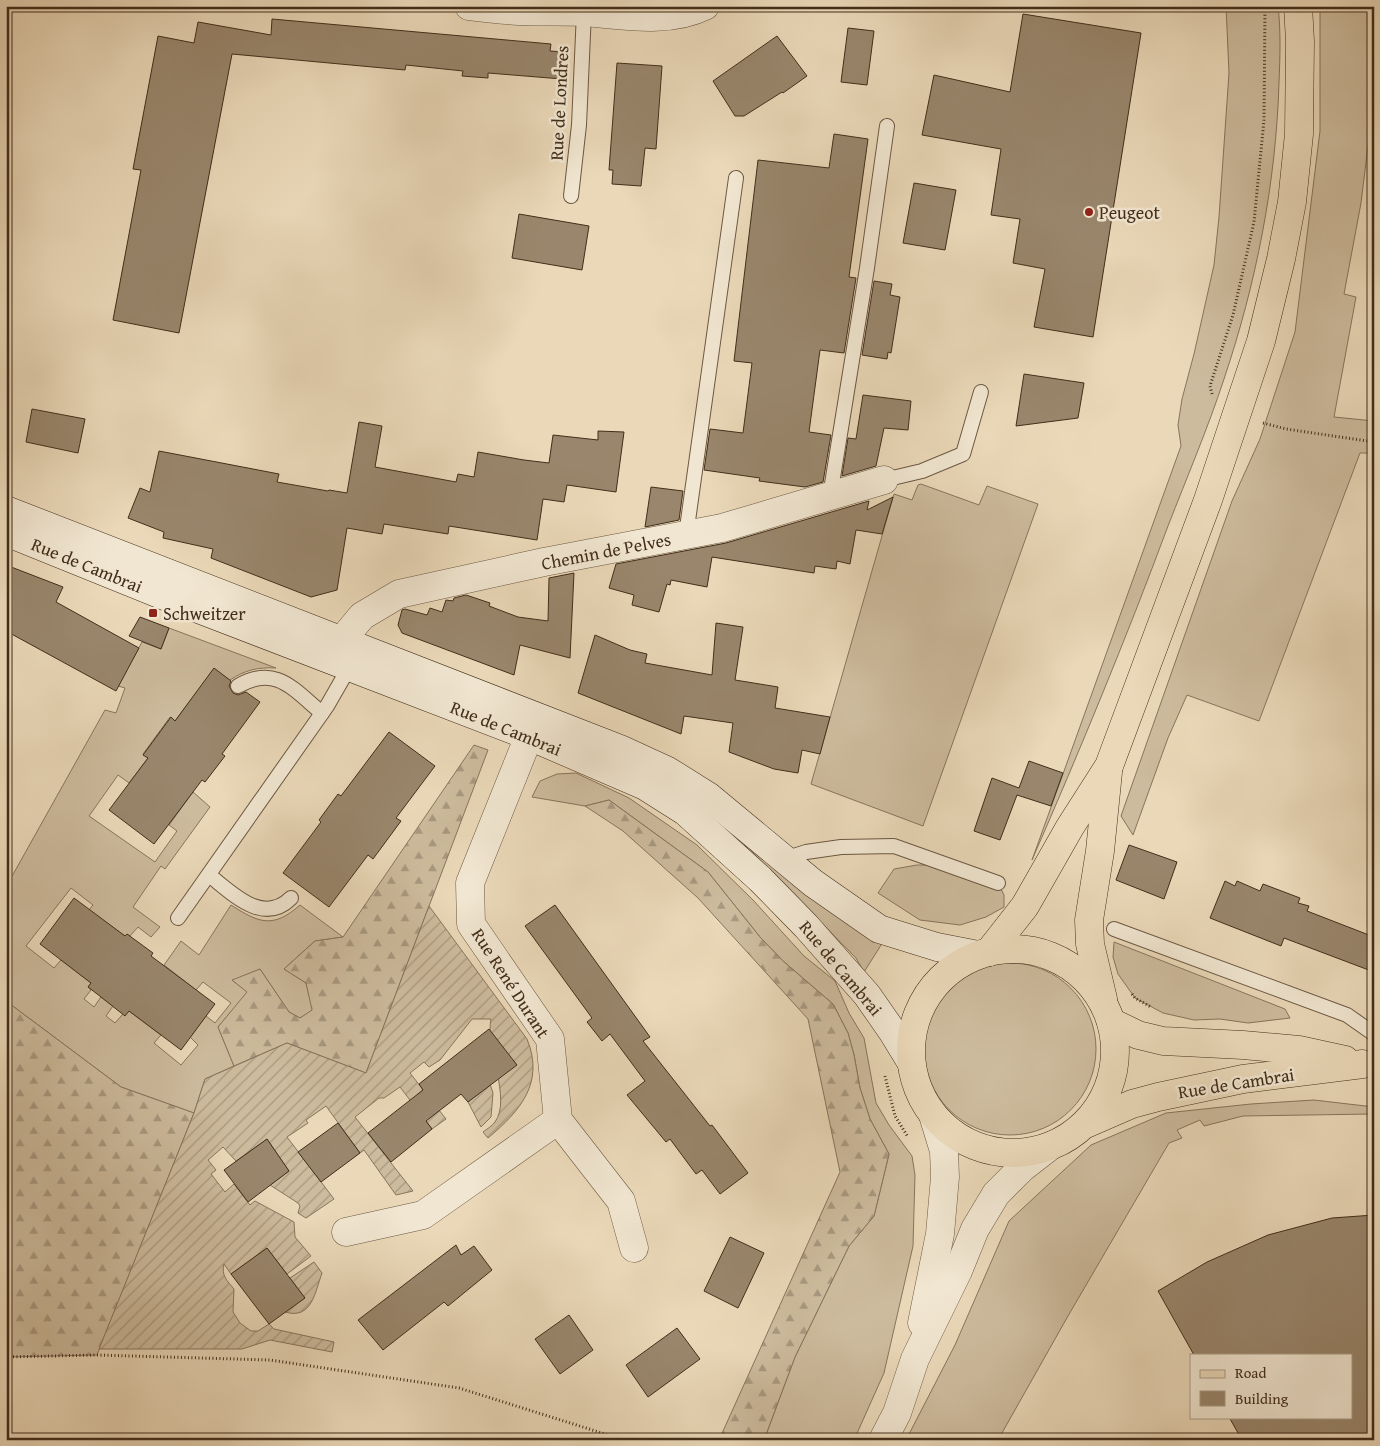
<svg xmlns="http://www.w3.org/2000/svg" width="1380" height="1446" viewBox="0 0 1380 1446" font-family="'Gentium Book Plus',serif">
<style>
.grass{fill:#cdbb9d;stroke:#88745c}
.forest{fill:url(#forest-firs);stroke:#88745c}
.garden{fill:url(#garden-furrows);stroke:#88745c}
.building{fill:#99866c;stroke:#422e1a}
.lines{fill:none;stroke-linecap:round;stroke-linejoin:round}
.service-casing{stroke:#6c5842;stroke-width:16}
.minor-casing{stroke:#6c5842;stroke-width:29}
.secondary-casing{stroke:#422e1a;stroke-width:29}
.primary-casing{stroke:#422e1a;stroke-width:29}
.path{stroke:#422e1a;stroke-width:3;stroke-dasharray:1 2.5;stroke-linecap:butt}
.service{stroke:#f1e6d1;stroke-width:14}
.minor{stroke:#f1e6d1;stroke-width:28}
.secondary{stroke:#f1e6d1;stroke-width:28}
.primary{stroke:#ead8b8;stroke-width:28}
.poi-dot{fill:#8f2418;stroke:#f1e6d1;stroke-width:2}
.labels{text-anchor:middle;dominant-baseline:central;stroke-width:5;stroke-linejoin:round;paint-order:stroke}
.street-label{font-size:18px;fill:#422e1a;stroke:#f1e6d1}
.poi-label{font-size:18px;fill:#422e1a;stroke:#f1e6d1;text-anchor:start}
</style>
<defs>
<pattern id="forest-firs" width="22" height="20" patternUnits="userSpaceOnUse" patternTransform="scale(1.25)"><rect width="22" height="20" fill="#cdbb9d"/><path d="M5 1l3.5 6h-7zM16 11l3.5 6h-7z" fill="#a8987f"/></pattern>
<pattern id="garden-furrows" width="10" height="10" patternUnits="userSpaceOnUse" patternTransform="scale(1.25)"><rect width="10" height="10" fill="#cdbb9d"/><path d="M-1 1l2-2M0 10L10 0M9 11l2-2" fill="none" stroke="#a8987f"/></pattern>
</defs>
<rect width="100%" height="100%" fill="#ead8b8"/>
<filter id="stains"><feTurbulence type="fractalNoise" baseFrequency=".004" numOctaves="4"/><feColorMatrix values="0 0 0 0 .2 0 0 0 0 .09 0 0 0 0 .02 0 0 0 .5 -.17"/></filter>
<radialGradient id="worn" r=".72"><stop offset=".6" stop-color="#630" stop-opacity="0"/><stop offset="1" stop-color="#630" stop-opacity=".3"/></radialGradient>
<!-- grass -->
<g class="grass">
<path d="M1226,6H1278C1281,32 1280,57 1279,83C1276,183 1256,284 1224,379C1208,428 1187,477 1168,526C1126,639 1080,750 1032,860L1181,446L1178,425L1182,399L1194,354L1214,265L1219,217L1229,73Z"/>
<path d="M1320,6H1373L1371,121L1361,203L1344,294L1356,297L1334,417L1374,421V453H1360L1259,721L1187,695L1168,738L1133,835L1121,816L1232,501L1260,439L1295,332L1320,131Z"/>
<path d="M921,484L979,505L987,486L1038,504L923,826L811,784L894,494L912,500L918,485Z"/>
<path d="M169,628L276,668C258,667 245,670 230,680L214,669L175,721L170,717L143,754L148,758L129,783L118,775L89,816L155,862L177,831L169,825L193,792L210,807L165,869L161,866L133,907L160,927L151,937L138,927L130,936L127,934L125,936L89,910L93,905L71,888L26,946L54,968L61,960L91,983L88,987L91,990L84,999L94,1007L101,997L113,1006L106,1016L115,1023L123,1014L129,1011L161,1035L154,1043L181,1065L198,1045L190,1037L206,1016L215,1023L231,1003L203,982L196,990L164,965L181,941L199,955L231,905C259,923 273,929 300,905L343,937L315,941L284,969L306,983L313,1010L300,1018L289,1012L260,969L233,981L248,992L218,1027L234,1066L205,1079L194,1113L121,1087L6,1001V887L105,710L116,713L125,688L118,686L142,642L161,649Z"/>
<path d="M647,769L883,942L864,972L856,958L755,855L728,832Z"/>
<path d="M576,773L629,798L697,845L753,900L804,956L835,981L849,1013L864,1038L876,1103L889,1125L912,1156L915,1175L913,1246L884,1373L854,1440H764L795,1357L849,1246L874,1216L889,1154L870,1119L860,1088L854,1055L848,1033L833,1004L783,961L760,937L708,872L609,800L585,806L532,797L540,781L557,774Z"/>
<path d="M917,865H947L998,883L1004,895V907L986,917L960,925L920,920L878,893L894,869Z"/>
<path d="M1114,942L1285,1009L1290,1018L1248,1023L1220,1019L1194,1020L1163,1013L1135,998L1118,974L1113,957Z"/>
<circle cx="1010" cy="1049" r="86"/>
<path d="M1314,1100L1374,1107V1134L1372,1114L1243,1116L1204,1126L1200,1120L1177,1130L1182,1138L1169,1143L1068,1316L998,1440H906L955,1345L1009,1221L1091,1145L1166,1113L1251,1104Z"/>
</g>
<!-- forest -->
<g class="forest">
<path d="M474,745L488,750L366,1073L287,1043L234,1066L218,1027L247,992L232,980L260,969L289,1012L300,1018L312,1010L306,983L284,969L315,941L343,937Z"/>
<path d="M609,800L708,872L760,937L783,961L833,1004L848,1033L854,1055L860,1088L870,1119L889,1154L874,1216L849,1246L795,1357L764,1440H719L840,1172L808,1019L698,898L623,831L585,806Z"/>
<path d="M6,1001L121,1087L194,1113L97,1355L6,1357Z"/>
</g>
<!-- garden -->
<g class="garden">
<path d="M429,906L527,1039C545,1083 520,1111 488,1138L483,1132C487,1129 492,1126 495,1122C512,1099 485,1047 491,1019H472L440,1060L429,1067L424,1062L410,1073L446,1119L432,1129L400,1087L384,1098H379L355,1117L413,1191L396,1195L364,1150L360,1153L326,1106L306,1120L308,1123L287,1137L334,1199L306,1218L298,1213L300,1206L298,1203L270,1185L289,1171L267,1139L236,1161L223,1147L208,1160L216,1170L211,1174L225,1192L234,1184L250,1205L255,1201L294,1222L295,1237L311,1256L287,1274L267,1248L231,1274L224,1264C221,1275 227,1281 234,1289L233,1312L240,1323L251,1331H258L269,1324L274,1329L334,1342L332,1352L270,1340L242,1349H99L194,1113L205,1079L287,1043L366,1073Z"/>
<path d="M490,1084L493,1093L491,1117L481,1127L468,1102Z"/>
<path d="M314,1262L322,1273C315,1292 312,1320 285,1312L305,1298L290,1278Z"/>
</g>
<!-- building -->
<g class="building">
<path d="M1023,14L1141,33L1093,337L1034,327L1045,269L1013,263L1020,219L991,215L1001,149L922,135L934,75L1010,92Z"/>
<path d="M272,19L551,44L550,51L564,52L562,79L488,73V78L462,76L463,71L406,65L405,70L232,54L179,333L113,320L141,170L133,169L158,36L194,43L198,22L271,35Z"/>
<path d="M848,28L874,31L867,85L841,82Z"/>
<path d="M777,36L807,76L783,93L782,92L744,116H735L713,81Z"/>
<path d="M617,63L662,66L656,149L645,148L641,186L612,184L613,170H609Z"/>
<path d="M834,134L868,139L849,277L856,278L844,353L820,350L809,432L831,435L823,482L805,487L759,481L760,478L704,470L710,429L743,433L752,363L734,361L758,160L829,168Z"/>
<path d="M914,183L956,190L945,250L903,243Z"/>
<path d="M519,214L589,226L582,270L512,258Z"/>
<path d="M874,281L892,284L890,295L900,297L891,353L888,352L887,359L862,355Z"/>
<path d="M1024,374L1084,383L1078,418L1016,426Z"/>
<path d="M863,395L911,401L908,430L884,428L876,466L842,476L848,438L856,439Z"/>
<path d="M32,409L85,419L78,453L26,442Z"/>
<path d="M359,422L382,426L375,467L456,482L458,474L474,477L478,452L524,460L549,463L553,435L598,440V431L624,432L616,492L567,485L564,502L543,499L537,540L449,526L448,534L384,524L382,534L347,528L337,590L311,597L211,558L213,549L163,538L164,532L128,518L140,488L150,492L159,451L279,474L277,482L328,491L329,490L347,493Z"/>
<path d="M651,487L683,491L679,520L645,527Z"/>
<path d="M893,497L882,534L856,530L850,564L837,561L836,569L815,566L814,573L712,557L707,587L671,580L670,585L667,584L659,612L632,605L634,595L609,588L616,564L726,543L869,501L867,510Z"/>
<path d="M6,565L63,587L56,602L139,648L116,691L6,631Z"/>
<path d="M574,573L570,658L520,645L514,675L402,633L398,625L402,610L405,609L427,615L430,608L442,612L446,600L453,601L454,598L466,595L490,603L489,606L518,617L548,621L549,578Z"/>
<path d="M140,617L169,628L161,649L129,636Z"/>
<path d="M716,623L743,627L735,680L778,687L775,708L830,717L820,754L802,750L798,773L774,769L729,752L733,723L684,716L681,734L578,693L595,635L630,650L647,654L645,663L712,675Z"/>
<path d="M214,668L231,681L229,686L233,693L238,695L246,692L260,702L222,754L225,756L205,782L202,780L154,844L109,810L148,758L143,755L171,717L175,721Z"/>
<path d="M389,732L435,766L396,818L401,821L373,859L368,855L329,907L283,873L321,822L319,820L338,794L341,796Z"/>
<path d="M1029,761L1063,773L1051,806L1017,795L1000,840L974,831L992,778L1019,788Z"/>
<path d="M1129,845L1177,862L1164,899L1116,880Z"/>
<path d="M1225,881L1235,886L1237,881L1260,891L1263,884L1300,898L1298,903L1309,906L1307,911L1374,937V972L1284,938L1281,946L1210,918Z"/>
<path d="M74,898L125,936L127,934L153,953L151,956L215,1004L181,1050L129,1011L125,1016L101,997L88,987L91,983L40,944Z"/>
<path d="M555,905L650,1037L643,1041L710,1126L712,1125L748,1173L720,1194L702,1170L696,1174L670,1139L666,1142L627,1095L645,1081L610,1034L602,1041L587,1022L592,1018L525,926Z"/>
<path d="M489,1029L517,1065L468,1102L461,1094L426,1121L432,1129L391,1162L368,1133L423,1090L419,1084Z"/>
<path d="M338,1123L360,1153L321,1182L298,1152Z"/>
<path d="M267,1139L289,1171L248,1202L224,1170Z"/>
<path d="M1374,1215V1440H1242L1229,1417H1351V1355H1194L1158,1291L1207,1262L1268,1235L1332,1218Z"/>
<path d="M730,1237L764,1253L738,1308L704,1291Z"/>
<path d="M456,1245L461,1255L474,1246L492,1270L448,1306L444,1302L383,1350L358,1320Z"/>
<path d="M267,1248L305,1298L269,1324L231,1274Z"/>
<path d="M569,1315L593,1350L560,1374L535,1339Z"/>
<path d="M677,1328L700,1359L648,1397L626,1365Z"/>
</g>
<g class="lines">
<!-- service casing -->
<g class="service-casing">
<g id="service">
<path d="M571,196L579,125L584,12"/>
<path d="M884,480L922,471L963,454L981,392"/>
<path d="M830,496L867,268L887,126"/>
<path d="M686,535L736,178"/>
<path d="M238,686C276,664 294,690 322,713"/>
<path d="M784,859L806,852L841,847L894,846L998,883"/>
<path d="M209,875C232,893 263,926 291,898"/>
<path d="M178,918L327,706L350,666"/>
<path d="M1114,929L1347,1015L1374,1034"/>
</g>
</g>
<!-- minor casing -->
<g class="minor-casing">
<g id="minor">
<path d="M469,6C486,8 503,10 519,11C541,12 563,11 584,12C624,15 668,24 705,6"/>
<path d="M342,640L362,616L399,594L544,562L722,528L884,480"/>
<path d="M529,736L470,883L471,924L550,1039L558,1120L621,1201L634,1248"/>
<path d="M346,1232L423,1215L558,1120"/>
<path d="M922,1323L940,1234L945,1177L944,1151L933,1115"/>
<path d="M883,1440L897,1413L915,1359L958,1271L975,1229L996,1194L1022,1168L1049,1147"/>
</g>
</g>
<!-- secondary casing -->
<g class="secondary-casing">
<g id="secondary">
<path d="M6,510L620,749L668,771L708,796L813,883L879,929L937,947L978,955"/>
<path d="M6,532L162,595L529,736L645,786L686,812L760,879L806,926L867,995L892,1031L911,1062"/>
</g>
</g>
<!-- primary casing -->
<g class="primary-casing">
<g id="primary">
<circle cx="1013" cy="1051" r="102"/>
<path d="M989,952L1025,906L1070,827L1109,766L1208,500L1261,341L1281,259L1292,202L1299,134L1300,41L1298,6"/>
<path d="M1103,999L1090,944L1089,920L1100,851L1108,772"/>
<path d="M1111,1022L1138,1035L1163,1041L1243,1045L1299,1050L1345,1060"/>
<path d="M1086,1124L1132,1104L1158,1097L1243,1079L1363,1064"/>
</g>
</g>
<!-- path -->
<g class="path">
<path d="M1212,394L1210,386L1233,315L1254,222L1264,120L1265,6"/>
<path d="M1263,423L1286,429L1374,442"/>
<path d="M1132,994L1135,998L1151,1007"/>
<path d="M885,1076L895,1116L908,1137"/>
<path d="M6,1357L97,1355L270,1360L459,1388L605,1434L619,1440"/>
</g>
<!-- service -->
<use href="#service" class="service"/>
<!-- minor -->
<use href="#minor" class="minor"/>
<!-- secondary -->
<use href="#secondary" class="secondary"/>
<!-- primary -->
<use href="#primary" class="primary"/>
</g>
<!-- markers -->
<g class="poi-dot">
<circle cx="1089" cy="212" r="5"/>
<rect x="148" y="608" width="10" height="10" rx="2.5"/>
</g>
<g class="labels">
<!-- street labels -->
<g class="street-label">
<text transform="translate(559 103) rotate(-87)">Rue de Londres</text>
<text transform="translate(606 551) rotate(-11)">Chemin de Pelves</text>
<text transform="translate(87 565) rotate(22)">Rue de Cambrai</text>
<text transform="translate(506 728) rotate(22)">Rue de Cambrai</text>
<text transform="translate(841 968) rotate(50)">Rue de Cambrai</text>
<text transform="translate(511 983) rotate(57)">Rue René Durant</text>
<text transform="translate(1236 1083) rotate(-9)">Rue de Cambrai</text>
</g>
<!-- poi labels -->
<g class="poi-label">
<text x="1099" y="212">Peugeot</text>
<text x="163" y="613">Schweitzer</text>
</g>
</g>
<!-- margin -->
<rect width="1380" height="1446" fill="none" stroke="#ead8b8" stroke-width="25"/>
<rect x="8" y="8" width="1365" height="1431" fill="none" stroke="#422e1a" stroke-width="2.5"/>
<rect x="12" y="12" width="1355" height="1421" fill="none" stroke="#422e1a"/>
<!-- legend -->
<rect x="1190" y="1354" width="162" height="65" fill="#f1e6d1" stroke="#ab9c88"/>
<rect x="1200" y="1370" width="25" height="8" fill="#ead8b8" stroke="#ab9c88"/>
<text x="1235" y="1378" font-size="15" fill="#422e1a">Road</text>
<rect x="1200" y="1391" width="25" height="15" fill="#99866c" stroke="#ab9c88"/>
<text x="1235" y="1404" font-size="15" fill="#422e1a">Building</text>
<rect width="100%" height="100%" filter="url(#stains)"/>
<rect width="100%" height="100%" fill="url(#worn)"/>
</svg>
